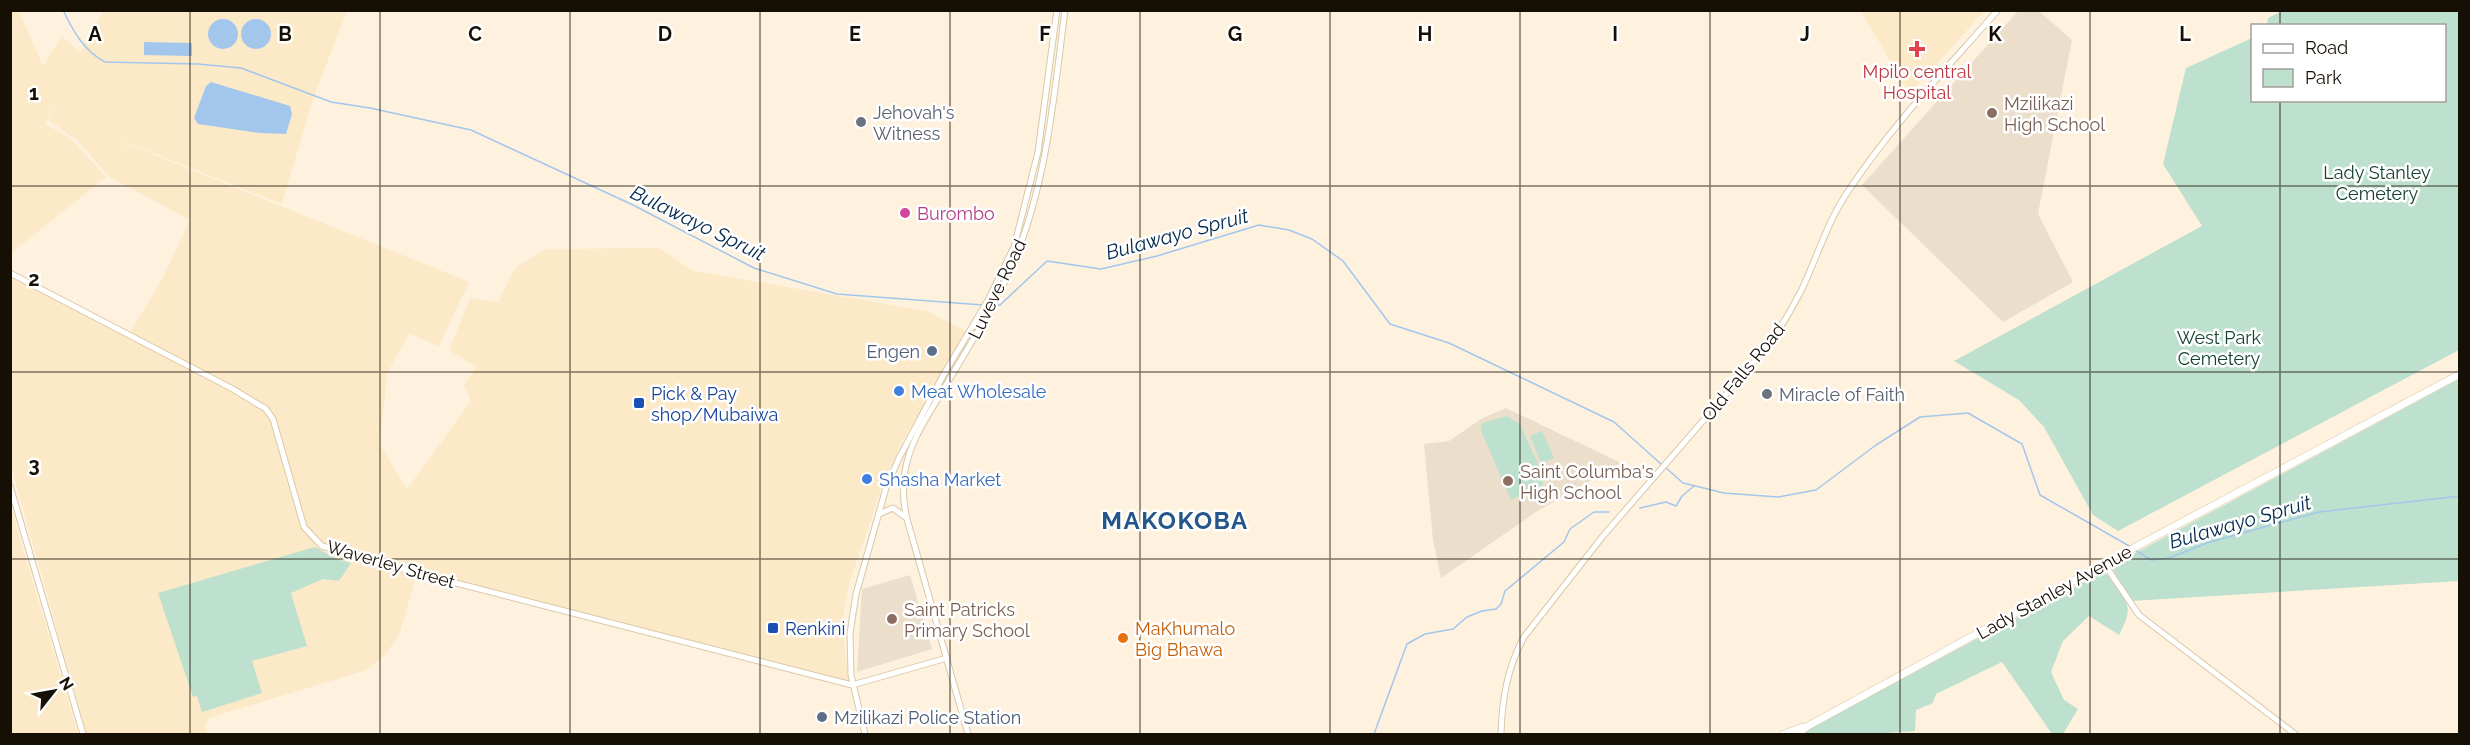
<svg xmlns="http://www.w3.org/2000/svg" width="2470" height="745" viewBox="0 0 2470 745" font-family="Raleway,sans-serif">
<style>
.built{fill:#fbe9c7}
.education{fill:#ebdfcc}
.green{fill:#bee0cf}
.water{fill:#a3c6ed}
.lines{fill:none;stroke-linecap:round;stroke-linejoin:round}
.stream{stroke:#a3c6ed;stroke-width:1.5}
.tertiary-casing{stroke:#dac8a6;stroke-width:7}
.trunk-casing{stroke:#dac8a6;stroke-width:8}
.tertiary{stroke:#fff;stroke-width:5}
.trunk{stroke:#fff;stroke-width:7}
.grid{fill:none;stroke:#160f04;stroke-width:1.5;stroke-opacity:0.55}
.health-dot{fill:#e0444e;stroke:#fff;stroke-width:2}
.education-dot{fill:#8d6e63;stroke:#fff;stroke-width:2}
.worship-dot{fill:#6b7280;stroke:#fff;stroke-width:2}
.hotel-dot{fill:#d1479c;stroke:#fff;stroke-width:2}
.service-dot{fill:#5c6f8a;stroke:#fff;stroke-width:2}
.shop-dot{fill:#3f7fe0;stroke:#fff;stroke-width:2}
.transit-dot{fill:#1a4fb4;stroke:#fff;stroke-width:2}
.food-dot{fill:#e8710a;stroke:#fff;stroke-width:2}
.labels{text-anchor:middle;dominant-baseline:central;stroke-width:5;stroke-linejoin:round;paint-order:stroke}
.health-label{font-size:18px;fill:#be3a42;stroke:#fff}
.education-label{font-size:18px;fill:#785e54;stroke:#fff;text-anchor:start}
.worship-label{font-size:18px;fill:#5b616d;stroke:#fff;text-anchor:start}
.park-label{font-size:18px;fill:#14402e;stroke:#fff}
.hotel-label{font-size:18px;fill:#b23c85;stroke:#fff;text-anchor:start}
.street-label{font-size:18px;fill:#160f04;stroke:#fff}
.service-label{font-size:18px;fill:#4e5e75;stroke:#fff;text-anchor:end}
.shop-label{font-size:18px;fill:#366cbe;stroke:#fff;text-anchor:start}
.transit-label{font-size:18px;fill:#164399;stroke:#fff;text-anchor:start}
.food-label{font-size:18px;fill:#c56008;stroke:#fff;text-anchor:start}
.water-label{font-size:20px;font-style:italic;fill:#042b4f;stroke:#fff}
.district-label{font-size:24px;font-weight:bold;letter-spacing:1.5px;fill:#245689;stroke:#fff}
.grid-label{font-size:20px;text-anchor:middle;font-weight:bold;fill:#160f04;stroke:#fff;stroke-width:5;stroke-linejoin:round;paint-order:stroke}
</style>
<rect width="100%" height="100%" fill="#fef2de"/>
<!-- built -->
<g class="built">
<path d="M11,11H19L43,66L62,36L81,53L85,41L104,11H347L313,99L282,204L125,142L108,175L77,140L48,120L74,65L45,124L70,138L106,177L11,253Z"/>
<path d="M1861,11H1984L1915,88H1906Z"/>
<path d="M125,143L469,282L439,346L409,334L387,373L380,445L407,489L471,401L464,385L476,367L449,350L470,298L498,302L516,267L546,249L659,248L693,271L927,311L967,332L899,447L880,492L850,581L842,624L849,681L417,572L400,633L385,655L367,670L215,716L208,719L205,726L207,734H86L11,466L10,277L128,336L164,276L190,220L108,176Z"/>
<path d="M11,508L78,734H11Z"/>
</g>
<!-- education -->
<g class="education">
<path d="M2018,11H2039L2072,40L2038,214L2073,282L2003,322L1862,185Z"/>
<path d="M1506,408L1621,463L1536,512L1441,578L1433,540L1424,444L1449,441L1481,419Z"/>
<path d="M910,575L932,649L857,672L862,589Z"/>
</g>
<!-- green -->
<g class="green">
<path d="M2282,11H2459V350L2118,531L2093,515L2044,427L2019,400L1954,361L2202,226L2163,164L2186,68L2252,38V100H2444V26L2267,25L2268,18Z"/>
<path d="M2459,379V581L2131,601L2111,566Z"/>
<path d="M1507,416L1520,424L1542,473L1543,485L1511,500L1481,431L1482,423Z"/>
<path d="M1542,431L1554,458L1541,463L1530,436Z"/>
<path d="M315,547L337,559L351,563L339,581L323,579L291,593L307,646L252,661L262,693L202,712L197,696L193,697L158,593Z"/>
<path d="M2102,572L2108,575C2126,602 2136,603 2119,635L2089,616L2063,641L2051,672L2064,700L2078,709L2063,734H2052L2002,662L1936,694L1933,703L1916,710L1915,731L1872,734H1802L1812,727Z"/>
</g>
<!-- water -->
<g class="water">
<circle cx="223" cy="34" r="15"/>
<circle cx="256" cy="34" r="15"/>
<path d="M144,42L192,43V56L144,55Z"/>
<path d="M211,82L290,106L292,114L286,134L260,133L198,124L194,118L206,86Z"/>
</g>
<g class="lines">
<!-- stream -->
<g class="stream">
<path d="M63,10C73,31 84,51 105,62L198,64L241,68L331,102L370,108L471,130L633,205L754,268L837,294L983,305"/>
<path d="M994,305H1000L1047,261L1101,269L1157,256L1259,225L1289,230L1312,239L1343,261L1390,324L1449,343L1614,422L1661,464"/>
<path d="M1665,467L1683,483L1724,493L1778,497L1816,490L1876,445L1920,417L1968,413L2022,444L2040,495L2131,547"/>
<path d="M1640,508L1666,502L1676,506L1682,496L1694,486"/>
<path d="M2135,550L2151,560L2169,558L2210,542L2319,512L2460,496"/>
<path d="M1374,734L1407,644L1425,634L1453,629L1467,617L1482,611L1496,609L1501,604L1505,591L1564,542L1570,529L1594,512H1609"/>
</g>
<!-- tertiary casing -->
<g class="tertiary-casing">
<g id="tertiary">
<path d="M10,273L231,388L266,409L273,419L304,527L322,546L417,573L852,685L947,658"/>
<path d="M10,486L83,734"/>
<path d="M879,514L893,508L905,517"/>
<path d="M2105,565L2139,615L2295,734"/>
<path d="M865,734L851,675L850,633L856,594L886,488L899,458L944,374L988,300L1014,247L1038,152L1057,10"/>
<path d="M968,734L907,519C893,460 922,427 949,380C975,336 1004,291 1021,243C1048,169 1055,88 1065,10"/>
<path d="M1501,734C1502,700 1507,668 1524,637L1603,536L1767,347C1780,329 1792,309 1802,289C1818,255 1828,220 1849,190C1892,125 1947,68 1998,10"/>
</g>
</g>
<!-- trunk casing -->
<g class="trunk-casing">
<g id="trunk">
<path d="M1784,734L1803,727"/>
<path d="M1797,734L1808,726L2141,544L2460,374"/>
</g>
</g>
<!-- tertiary -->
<use href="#tertiary" class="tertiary"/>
<!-- trunk -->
<use href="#trunk" class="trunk"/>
</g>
<!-- grid -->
<path class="grid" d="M190,10V734M380,10V734M570,10V734M760,10V734M950,10V734M1140,10V734M1330,10V734M1520,10V734M1710,10V734M1900,10V734M2090,10V734M2280,10V26M2280,100V734M10,186H2460M10,372H2460M10,559H2460"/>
<!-- markers -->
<path class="health-dot" d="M1914 40h6v6h6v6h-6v6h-6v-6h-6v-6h6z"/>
<g class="education-dot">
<circle cx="1992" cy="113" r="6"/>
<circle cx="1508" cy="481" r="6"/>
<circle cx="892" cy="619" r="6"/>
</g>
<g class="worship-dot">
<circle cx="861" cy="122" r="6"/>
<circle cx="1767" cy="394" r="6"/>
</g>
<circle class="hotel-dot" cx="905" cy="213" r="6"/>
<g class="service-dot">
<circle cx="932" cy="351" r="6"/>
<circle cx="822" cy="717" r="6"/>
</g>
<g class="shop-dot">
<circle cx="899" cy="391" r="6"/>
<circle cx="867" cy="479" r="6"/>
</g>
<g class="transit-dot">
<rect x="633" y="397" width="12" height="12" rx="3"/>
<rect x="767" y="622" width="12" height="12" rx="3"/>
</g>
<circle class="food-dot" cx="1123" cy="638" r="6"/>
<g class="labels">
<!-- health labels -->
<g class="health-label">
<text x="1917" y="71">Mpilo central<tspan x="1917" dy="21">Hospital</tspan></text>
</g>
<!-- education labels -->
<g class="education-label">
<text x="2004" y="103">Mzilikazi<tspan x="2004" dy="21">High School</tspan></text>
<text x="1520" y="471">Saint Columba's<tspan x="1520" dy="21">High School</tspan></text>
<text x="904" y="609">Saint Patricks<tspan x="904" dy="21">Primary School</tspan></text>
</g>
<!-- worship labels -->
<g class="worship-label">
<text x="873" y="112">Jehovah's<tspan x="873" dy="21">Witness</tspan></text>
<text x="1779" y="394">Miracle of Faith</text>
</g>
<!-- park labels -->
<g class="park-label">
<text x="2377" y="172">Lady Stanley<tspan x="2377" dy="21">Cemetery</tspan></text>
<text x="2219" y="337">West Park<tspan x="2219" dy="21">Cemetery</tspan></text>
</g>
<!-- hotel labels -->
<g class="hotel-label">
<text x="917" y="213">Burombo</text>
</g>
<!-- street labels -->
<g class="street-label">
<text transform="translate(997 289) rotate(-64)">Luveve Road</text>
<text transform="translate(1743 372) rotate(-51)">Old Falls Road</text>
<text transform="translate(391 564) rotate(16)">Waverley Street</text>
<text transform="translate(2054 592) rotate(-29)">Lady Stanley Avenue</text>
</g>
<!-- service labels -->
<g class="service-label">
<text x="920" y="351">Engen</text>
<text x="834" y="717" text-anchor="start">Mzilikazi Police Station</text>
</g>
<!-- shop labels -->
<g class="shop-label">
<text x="911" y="391">Meat Wholesale</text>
<text x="879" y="479">Shasha Market</text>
</g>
<!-- transit labels -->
<g class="transit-label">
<text x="651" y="393">Pick &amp; Pay<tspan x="651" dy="21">shop/Mubaiwa</tspan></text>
<text x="785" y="628">Renkini</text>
</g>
<!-- food labels -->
<g class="food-label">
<text x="1135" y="628">MaKhumalo<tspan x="1135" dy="21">Big Bhawa</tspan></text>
</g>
<!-- water labels -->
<g class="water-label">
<text transform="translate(698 223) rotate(26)">Bulawayo Spruit</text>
<text transform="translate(1177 234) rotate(-15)">Bulawayo Spruit</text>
<text transform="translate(2240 522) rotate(-16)">Bulawayo Spruit</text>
</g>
<!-- district labels -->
<g class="district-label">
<text x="1175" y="520">MAKOKOBA</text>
</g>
</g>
<g class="grid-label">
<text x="95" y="41">A</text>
<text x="285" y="41">B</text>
<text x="475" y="41">C</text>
<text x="665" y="41">D</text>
<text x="855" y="41">E</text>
<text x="1045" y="41">F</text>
<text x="1235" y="41">G</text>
<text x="1425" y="41">H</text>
<text x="1615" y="41">I</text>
<text x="1805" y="41">J</text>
<text x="1995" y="41">K</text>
<text x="2185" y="41">L</text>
<text x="34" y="100">1</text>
<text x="34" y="286">2</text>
<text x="34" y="472">3</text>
</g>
<!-- border -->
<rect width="2470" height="745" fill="none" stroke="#160f04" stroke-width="24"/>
<!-- legend -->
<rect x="2251" y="24" width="195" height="78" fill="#ffffff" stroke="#a29f9b" stroke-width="1.5"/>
<rect x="2263" y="44" width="30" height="9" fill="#ffffff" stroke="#a29f9b" stroke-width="1.5"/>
<text x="2305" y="54" font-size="18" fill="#160f04">Road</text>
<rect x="2263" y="69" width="30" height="18" fill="#bee0cf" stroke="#a29f9b" stroke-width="1.5"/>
<text x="2305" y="84" font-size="18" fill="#160f04">Park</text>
<!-- north arrow -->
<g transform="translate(54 691) rotate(59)" stroke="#ffffff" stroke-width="4.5" paint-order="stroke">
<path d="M0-4.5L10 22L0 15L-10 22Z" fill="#160f04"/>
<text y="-9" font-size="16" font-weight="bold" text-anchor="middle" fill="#160f04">N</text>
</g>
</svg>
